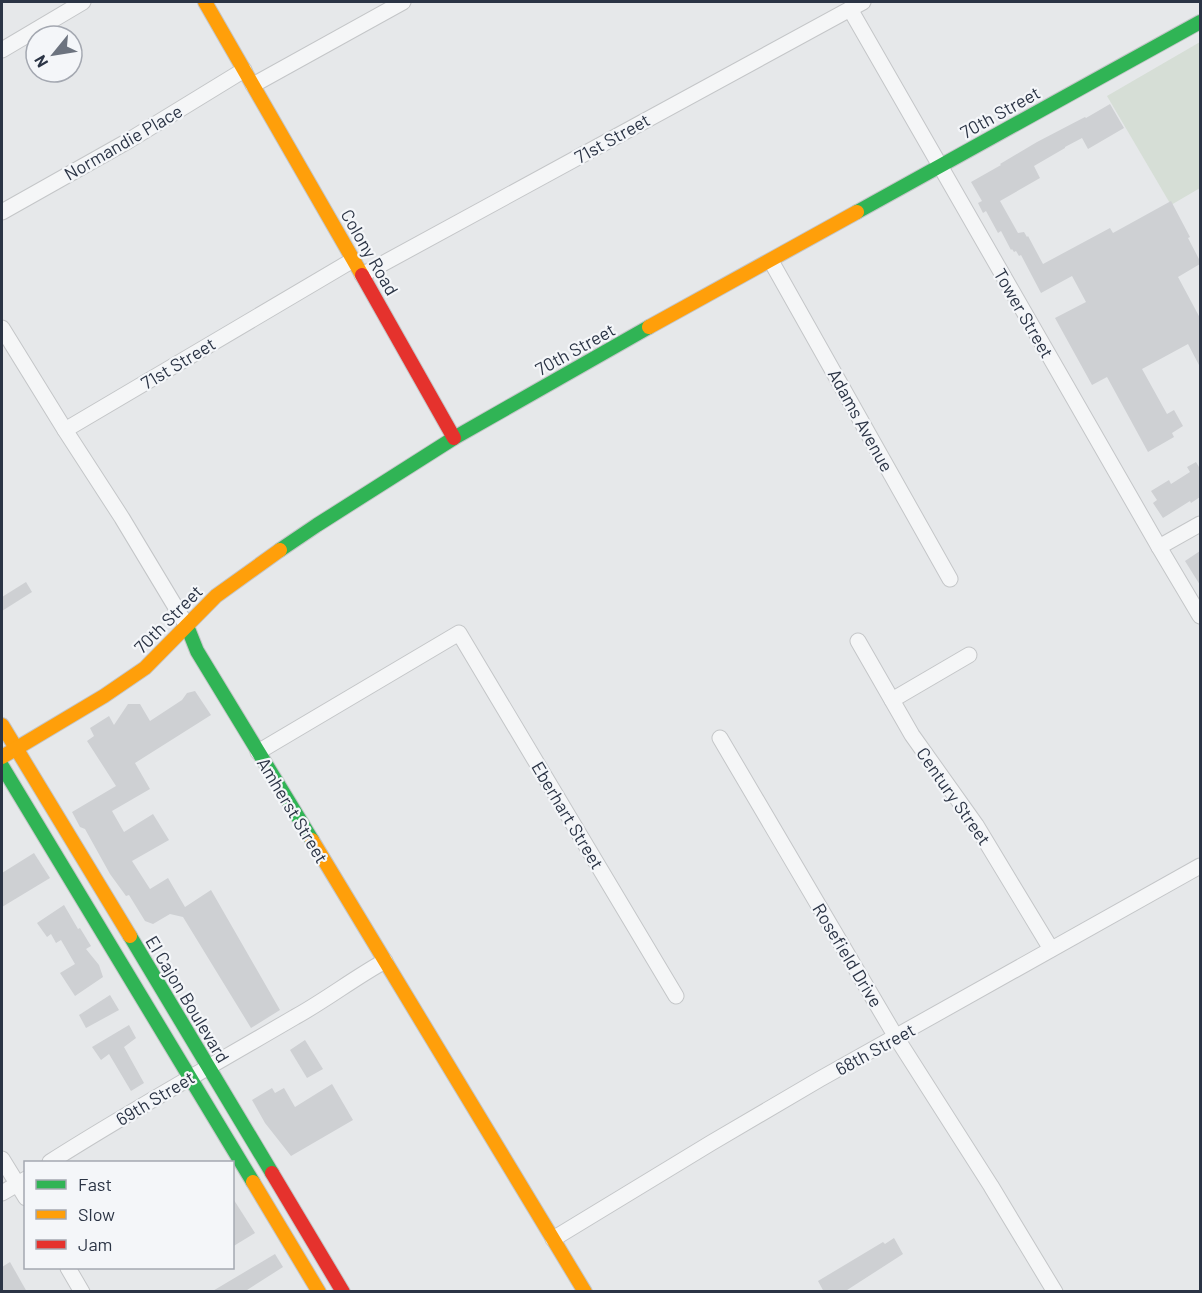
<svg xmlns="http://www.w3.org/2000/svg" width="1202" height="1293" viewBox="0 0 1202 1293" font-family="Barlow,sans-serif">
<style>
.green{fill:#d6ded6}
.building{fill:#ced0d3}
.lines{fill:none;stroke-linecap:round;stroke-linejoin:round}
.street-casing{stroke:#c4c6c8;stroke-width:17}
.fast-casing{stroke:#c4c6c8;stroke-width:16}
.slow-casing{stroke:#c4c6c8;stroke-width:16}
.jam-casing{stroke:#c4c6c8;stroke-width:16}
.street{stroke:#f5f6f7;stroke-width:15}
.fast{stroke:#30b455;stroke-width:14}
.slow{stroke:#ff9f0a;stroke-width:14}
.jam{stroke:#e5322d;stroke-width:14}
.labels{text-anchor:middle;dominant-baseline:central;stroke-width:4.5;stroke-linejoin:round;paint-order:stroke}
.street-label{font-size:18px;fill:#2b3445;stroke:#f4f6f9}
</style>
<rect width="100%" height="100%" fill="#e6e8ea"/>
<!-- green -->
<path class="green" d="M1200,42V188L1171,205L1107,96Z"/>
<!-- building -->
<g class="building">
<path d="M1110,104L1124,128L1088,149L1082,138L1065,147V148L1034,166L1040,178L1000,201L1018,233L1024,232L1027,237L1028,236L1043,264L1110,228L1113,233L1171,201L1190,237L1188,238L1200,261V264L1178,277L1200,318V367L1188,344L1142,369L1167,414L1174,410L1183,426L1172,433L1174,437L1148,452L1107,377L1092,385L1055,318L1086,302L1072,276L1041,293L1021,255L1019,256L1016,251L1014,252L1012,249L1011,250L1001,231L998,233L986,211L983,213L978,203L982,201L971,182L1001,165L1000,164L1037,142L1085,117L1086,118Z"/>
<path d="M1196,462L1199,467L1200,466V497L1191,503L1190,501L1163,518L1153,503L1157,500L1151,491L1169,480L1171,484L1190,472L1187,467Z"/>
<path d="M1200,551V585L1185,561Z"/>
<path d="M26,582L32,592L2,611V597Z"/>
<path d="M195,691L211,715L135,763L150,789L112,811L124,832L153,814L169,840L132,861L150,889L168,878L185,907L211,890L280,1010L251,1028L183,917L170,914L153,924L145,921L129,895L126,896L110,874L85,829L80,827L72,812L116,786L87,741L94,736L90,728L109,716L114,725L128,704H140L150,721L182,700L187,693Z"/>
<path d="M34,853L50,878L2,907V873Z"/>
<path d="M64,905L78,929L80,928L91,946L86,949L99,965L103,977L75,996L60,973L75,964L61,940L56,943L51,934L47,937L37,923Z"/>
<path d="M110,995L119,1010L86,1028L79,1015Z"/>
<path d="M129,1025L136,1038L124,1047L144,1083L131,1091L109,1054L101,1060L92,1047Z"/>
<path d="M305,1040L323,1069L307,1078L290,1050Z"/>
<path d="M332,1084L353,1120L291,1156L265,1123L252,1100L272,1088L275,1093L284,1088L295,1107Z"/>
<path d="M232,1197L255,1233L232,1247Z"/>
<path d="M894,1238L903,1254L844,1292H824L818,1281L883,1242L885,1244Z"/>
<path d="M275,1254L283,1267L244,1292H211Z"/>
<path d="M10,1262L27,1292H2V1267Z"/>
</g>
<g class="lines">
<!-- street casing -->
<g class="street-casing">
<g id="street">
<path d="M850,9L1159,547L1200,616"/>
<path d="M2,50L83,2"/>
<path d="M253,85L403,2"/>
<path d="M2,212L128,141L244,70"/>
<path d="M771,261L950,579"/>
<path d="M362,275L863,2"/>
<path d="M2,328L65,430L122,518L187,626"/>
<path d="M65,430L353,260"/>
<path d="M1159,547L1200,524"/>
<path d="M858,641L912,735L976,825L1051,949"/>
<path d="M892,700L969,655"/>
<path d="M720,738L896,1037L991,1186L1055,1292"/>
<path d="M258,752L459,633L676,996"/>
<path d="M2,1159L26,1198"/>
<path d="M50,1162C130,1111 213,1065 295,1017C326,1000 354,978 385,961"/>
<path d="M2,1193L26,1179"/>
<path d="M553,1239L711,1143L820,1079L1200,866"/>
<path d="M68,1268L82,1292"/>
</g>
</g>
<!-- fast casing -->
<g class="fast-casing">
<g id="fast">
<path d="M857,212L1200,22"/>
<path d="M280,550L317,525L454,438L649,327"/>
<path d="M187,626L197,651L312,840"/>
<path d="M2,766L253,1182"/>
<path d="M130,936L272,1173"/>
</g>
</g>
<!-- slow casing -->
<g class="slow-casing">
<g id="slow">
<path d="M205,2L362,275"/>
<path d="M649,327L857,212"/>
<path d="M2,725L130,936"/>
<path d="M2,757L104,696L145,668L216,596L280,550"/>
<path d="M312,840L585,1292"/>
<path d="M253,1182L319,1292"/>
</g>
</g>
<!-- jam casing -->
<g class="jam-casing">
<g id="jam">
<path d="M362,275L454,438"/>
<path d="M272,1173L343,1292"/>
</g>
</g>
<!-- street -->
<use href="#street" class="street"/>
<!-- fast -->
<use href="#fast" class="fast"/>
<!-- slow -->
<use href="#slow" class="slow"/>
<!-- jam -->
<use href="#jam" class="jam"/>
</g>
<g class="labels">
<!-- street labels -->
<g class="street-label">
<text transform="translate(1000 112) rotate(-29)">70th Street</text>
<text transform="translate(612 138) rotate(-29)">71st Street</text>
<text transform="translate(123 142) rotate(-30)">Normandie Place</text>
<text transform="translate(370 252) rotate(60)">Colony Road</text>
<text transform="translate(1024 313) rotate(60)">Tower Street</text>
<text transform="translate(575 349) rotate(-29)">70th Street</text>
<text transform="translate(178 363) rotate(-31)">71st Street</text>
<text transform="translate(861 420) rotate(61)">Adams Avenue</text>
<text transform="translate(168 619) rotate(-45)">70th Street</text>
<text transform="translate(954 796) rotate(55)">Century Street</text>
<text transform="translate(293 810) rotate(59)">Amherst Street</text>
<text transform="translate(568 815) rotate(59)">Eberhart Street</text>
<text transform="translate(848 955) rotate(59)">Rosefield Drive</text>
<text transform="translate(188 999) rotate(59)">El Cajon Boulevard</text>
<text transform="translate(875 1049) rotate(-29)">68th Street</text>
<text transform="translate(155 1098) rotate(-31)">69th Street</text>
</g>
</g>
<!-- border -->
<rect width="1202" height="1293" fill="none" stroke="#2b3445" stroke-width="6"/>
<!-- legend -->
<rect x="24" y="1161" width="210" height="108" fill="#f4f6f9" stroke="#a4a8b1" stroke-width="1.5"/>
<rect x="36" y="1180" width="30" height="9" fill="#30b455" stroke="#a4a8b1" stroke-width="1.5"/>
<text x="78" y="1191" font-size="18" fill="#2b3445">Fast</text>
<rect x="36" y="1210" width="30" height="9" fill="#ff9f0a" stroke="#a4a8b1" stroke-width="1.5"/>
<text x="78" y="1221" font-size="18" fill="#2b3445">Slow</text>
<rect x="36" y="1240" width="30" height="9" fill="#e5322d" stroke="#a4a8b1" stroke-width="1.5"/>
<text x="78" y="1251" font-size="18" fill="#2b3445">Jam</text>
<!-- north arrow -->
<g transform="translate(54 54) rotate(240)"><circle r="28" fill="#f4f6f9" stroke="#a4a8b1" stroke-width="1.5"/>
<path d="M0-4.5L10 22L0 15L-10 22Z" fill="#6c737f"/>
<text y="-9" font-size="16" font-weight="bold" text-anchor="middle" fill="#2b3445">N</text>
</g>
</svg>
